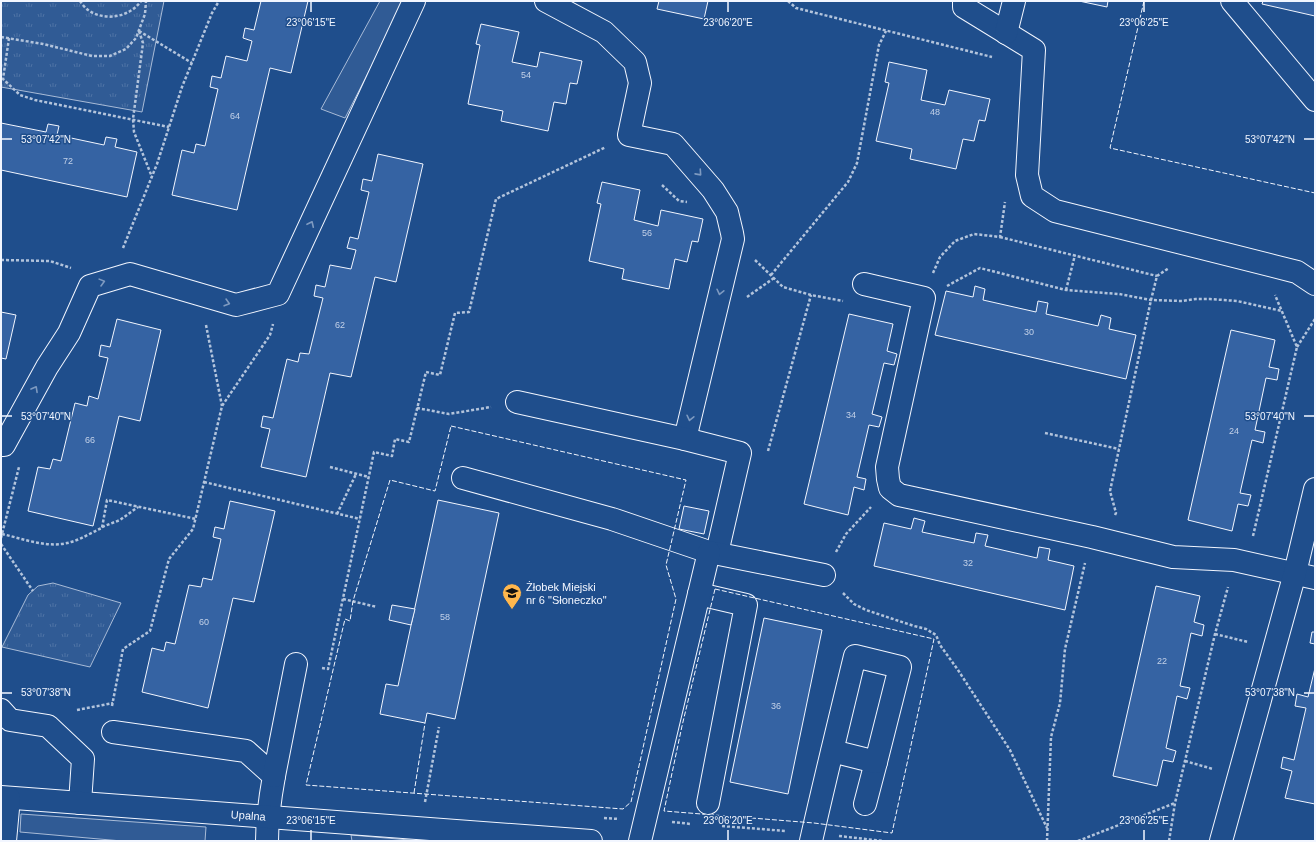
<svg xmlns="http://www.w3.org/2000/svg" width="1316" height="842" viewBox="0 0 1316 842" font-family="Arial,sans-serif">
<style>
.built{fill:#305b95;stroke:#a8bbd7}
.park{fill:url(#park-tufts);stroke:#a8bbd7}
.building{fill:#3563a3;stroke:#f2f6ff}
.lines{fill:none;stroke-linecap:round;stroke-linejoin:round}
.minor-casing{stroke:#f2f6ff;stroke-width:24}
.path{stroke:#b3c4dc;stroke-width:2.5;stroke-dasharray:3 2;stroke-linecap:butt}
.minor{stroke:#1f4e8c;stroke-width:22}
.fence{stroke:#f2f6ff;stroke-width:1;stroke-dasharray:5 2;stroke-linecap:butt}
.oneway{stroke:#7e9ac0}
.ticks{fill:none;stroke:#f2f6ff;stroke-width:1.5}
.labels{text-anchor:middle;dominant-baseline:central;stroke-width:3;stroke-linejoin:round;paint-order:stroke}
.number-label{font-size:9px;fill:#c3d1e8}
.poi-label{font-size:11px;fill:#f2f6ff;stroke:#1f4e8c;text-anchor:start}
.street-label{font-size:11px;fill:#f2f6ff;stroke:#1f4e8c}
.ticks-label{font-size:10px;text-anchor:middle;fill:#f2f6ff;stroke:#1f4e8c;stroke-width:3;stroke-linejoin:round;paint-order:stroke}
</style>
<defs>
<pattern id="park-tufts" width="24" height="20" patternUnits="userSpaceOnUse"><rect width="24" height="20" fill="#305b95"/><path d="M3 7l-1-3M5 7V3M7 7l1-3M15 17l-1-3M17 17v-4M19 17l1-3" fill="none" stroke="#4e73a5"/></pattern>
</defs>
<rect width="100%" height="100%" fill="#1f4e8c"/>
<!-- built -->
<g class="built">
<path d="M380,1H405L345,118L321,109Z"/>
<path d="M21,814L206,827L205,841H122L20,832Z"/>
<path d="M351,835L421,841H352Z"/>
</g>
<!-- park -->
<g class="park">
<path d="M1,1H164L142,112L1,87Z"/>
<path d="M53,583L121,603L90,667L2,647L28,595L38,586Z"/>
</g>
<!-- building -->
<g class="building">
<path d="M261,1H308L291,73L270,68L237,210L172,195L182,150L194,153L196,144L205,146L218,89L210,87L212,76L221,78L226,56L247,61L252,41L243,38L245,28L254,30Z"/>
<path d="M659,1H708L704,19L657,9Z"/>
<path d="M1079,1H1108L1107,7Z"/>
<path d="M1263,1H1315V16L1262,4Z"/>
<path d="M481,24L519,32L512,62L537,67L540,52L582,61L577,84L570,83L566,104L554,102L548,131L501,121L503,111L468,104L480,45L476,44Z"/>
<path d="M889,62L927,70L921,100L945,105L949,90L990,99L985,121L979,120L974,141L963,139L956,169L910,159L912,149L876,141L889,83L885,82Z"/>
<path d="M1,123L46,132L48,124L59,126L57,135L104,145L106,137L117,139L115,147L137,152L127,197L1,170Z"/>
<path d="M378,154L423,164L396,282L375,277L351,377L330,373L306,477L261,467L270,429L261,427L263,416L273,418L287,359L298,362L300,353L309,354L323,298L314,296L316,285L325,287L330,265L351,269L356,250L347,248L350,237L358,239L369,192L361,190L363,179L372,181Z"/>
<path d="M602,182L640,190L634,220L658,226L661,210L703,219L698,242L692,241L687,262L675,259L669,289L622,279L624,269L589,261L601,204L597,203Z"/>
<path d="M975,286L985,289L983,300L1036,312L1038,301L1048,303L1046,314L1098,326L1101,315L1111,318L1109,329L1136,335L1126,379L935,335L946,291L973,297Z"/>
<path d="M1,312L16,315L6,359L1,358Z"/>
<path d="M849,314L893,324L887,351L897,354L894,365L884,363L872,414L882,417L879,427L869,425L857,477L866,479L864,490L854,487L848,515L804,504Z"/>
<path d="M117,319L161,330L140,421L119,416L93,526L28,511L38,467L50,469L53,459L61,461L75,403L87,406L89,396L98,399L108,358L99,356L101,345L110,347Z"/>
<path d="M1231,330L1275,340L1269,367L1279,369L1277,380L1266,378L1255,430L1265,432L1263,443L1252,440L1240,493L1251,495L1248,506L1238,504L1232,531L1188,520Z"/>
<path d="M438,500L499,513L455,719L427,713L425,723L380,714L386,684L398,686Z"/>
<path d="M230,501L275,511L254,602L233,598L208,708L142,692L152,648L164,651L166,642L175,644L189,585L201,587L203,578L212,580L221,539L213,537L215,527L224,529Z"/>
<path d="M684,506L709,511L704,534L679,529Z"/>
<path d="M914,518L925,521L922,532L974,543L976,533L988,535L985,546L1037,558L1039,547L1050,549L1048,560L1074,566L1065,610L874,566L884,523L911,529Z"/>
<path d="M1156,586L1200,596L1194,622L1204,625L1202,636L1191,633L1180,686L1190,688L1187,699L1177,696L1166,748L1176,751L1173,762L1163,760L1157,786L1113,776Z"/>
<path d="M392,605L415,609L411,625L389,620Z"/>
<path d="M764,618L822,630L788,794L730,782Z"/>
<path d="M1312,632H1315V644L1310,643Z"/>
<path d="M1315,668V804L1285,798L1292,771L1281,768L1283,757L1294,760L1306,708L1295,706L1297,694L1308,697Z"/>
</g>
<g class="lines">
<!-- minor casing -->
<g class="minor-casing">
<g id="minor">
<path d="M546,1L604,32L635,62L640,83L629,135L673,144L713,190L727,212L732,233L733,239L685,439"/>
<path d="M964,1V7L1034,50L1027,175L1032,196L1055,211L1297,272L1315,284"/>
<path d="M1232,1L1315,100"/>
<path d="M1006,33L1014,1"/>
<path d="M864,284L924,298L887,467L888,479L890,488L899,495L1092,537L1173,557L1234,560L1315,578"/>
<path d="M517,402L685,439L740,453L717,553"/>
<path d="M1,445H4L47,367L69,333L90,286L130,274L236,305L278,294L414,1"/>
<path d="M463,478L612,519L709,552L824,575"/>
<path d="M699,594L746,605L708,803"/>
<path d="M1,710L10,720L48,726L83,759L80,803"/>
<path d="M113,732L246,751L274,776C270,798 267,818 267,841"/>
<path d="M274,776L296,664"/>
<path id="s1" d="M1,797L591,841"/>
<path d="M865,804L876,762"/>
<path d="M5,841L9,798"/>
<path d="M640,841L709,552"/>
<path d="M811,841C825,779 840,718 855,656L900,667L876,762L832,751"/>
<path d="M1221,841L1295,573L1315,489"/>
</g>
</g>
<!-- path -->
<g class="path">
<path d="M80,1C82,4 85,8 88,10C105,22 130,17 141,1"/>
<path d="M788,1L796,8L992,57"/>
<path d="M139,31L143,43L133,119L134,132L152,177"/>
<path d="M139,31L192,63"/>
<path d="M1,37L43,44L92,56H110L126,49L136,38L145,14L146,1"/>
<path d="M9,38L3,79L20,95L35,100L169,127"/>
<path d="M662,185L679,201L687,202"/>
<path d="M1000,237L1157,276"/>
<path d="M123,248L157,164L182,87L212,13L219,1"/>
<path d="M1,260L50,261L71,268"/>
<path d="M755,260L783,287L811,295L843,301"/>
<path d="M933,273L940,257L955,241L974,234L1000,237L1005,202"/>
<path d="M771,275L848,182L857,163L879,45L886,31"/>
<path d="M947,286L980,268L1066,290L1119,294L1151,300L1182,301L1196,299H1210L1237,301L1282,311"/>
<path d="M1066,290L1075,255"/>
<path d="M747,297L774,278"/>
<path d="M206,325L222,406"/>
<path d="M1297,347L1315,319"/>
<path d="M417,408L449,414L491,407"/>
<path d="M1045,433L1119,449"/>
<path d="M768,451L811,295"/>
<path d="M330,467L369,477"/>
<path d="M204,482L360,519"/>
<path d="M337,514L356,474"/>
<path d="M1115,515L1116,513L1110,491L1151,300L1157,276L1169,268"/>
<path d="M102,527L120,520L138,507"/>
<path d="M2,534C24,539 49,549 71,542C82,539 92,532 102,528L107,500L196,519"/>
<path d="M1253,536L1297,347L1275,295"/>
<path d="M1,538L19,467"/>
<path d="M1,544L33,591"/>
<path d="M836,552L846,534L871,507"/>
<path d="M843,593L854,604L866,610L914,626L926,629L936,635L940,645L958,670L1010,750L1047,828"/>
<path d="M343,599L377,607"/>
<path d="M1215,634L1248,642"/>
<path d="M322,668L328,669L374,452L392,456L395,439L409,442L426,372L440,375L455,313L469,312L496,199L606,147"/>
<path d="M112,706L123,649L150,631L169,559L193,529L222,406L270,335L273,324"/>
<path d="M77,710L113,703"/>
<path d="M1185,761L1213,769"/>
<path d="M425,802L439,727"/>
<path d="M604,818L619,819"/>
<path d="M672,822L691,824"/>
<path d="M722,826L786,831"/>
<path d="M839,836L883,841"/>
<path d="M1047,841L1051,737L1060,703L1065,649L1085,563"/>
<path d="M1078,841L1175,803"/>
<path d="M1169,841L1175,803L1215,634L1228,587"/>
</g>
<!-- minor -->
<use href="#minor" class="minor"/>
<!-- fence -->
<g class="fence">
<path d="M1144,1L1110,148L1315,193"/>
<path d="M451,426L686,480L666,565L676,599L631,802L623,809L306,785L345,619L350,621L353,601L390,480L435,491Z"/>
<path d="M715,589L934,639L892,833L814,823L664,811L682,726Z"/>
<path d="M414,793L425,723"/>
</g>
</g>
<!-- one-way arrows -->
<defs><path id="oneway-chevron" d="M-2-3.5L2.5 0L-2 3.5" fill="none" stroke-width="1.6" stroke-linecap="round" stroke-linejoin="round"/></defs>
<g class="oneway">
<use href="#oneway-chevron" transform="translate(699 173) rotate(48)"/>
<use href="#oneway-chevron" transform="translate(311 224) rotate(-65)"/>
<use href="#oneway-chevron" transform="translate(102 282) rotate(-15)"/>
<use href="#oneway-chevron" transform="translate(720 292) rotate(103)"/>
<use href="#oneway-chevron" transform="translate(227 303) rotate(16)"/>
<use href="#oneway-chevron" transform="translate(35 389) rotate(-61)"/>
<use href="#oneway-chevron" transform="translate(690 418) rotate(103)"/>
</g>
<!-- ticks -->
<path class="ticks" d="M311,2V12M728,2V12M1144,2V12M2,139H12M1304,139H1314M2,416H12M1304,416H1314M2,693H12M1304,693H1314M311,830V840M728,830V840M1144,830V840"/>
<!-- icons -->
<defs>
<g id="school-pin" transform="scale(1)"><path d="M0 17L-7.5 6A9.5 9.5 0 1 1 7.5 6Z" fill="#ffb74d" stroke="#1f4e8c"/><path d="M0-5L7-2L0 1L-7-2ZM-4 1L0 2.5L4 1V4Q0 6-4 4Z" fill="#111"/></g>
</defs>
<g fill-rule="evenodd">
<use href="#school-pin" x="512" y="593"/>
</g>
<g class="labels">
<!-- number labels -->
<g class="number-label">
<text x="526" y="75">54</text>
<text x="935" y="112">48</text>
<text x="235" y="116">64</text>
<text x="68" y="161">72</text>
<text x="647" y="233">56</text>
<text x="340" y="325">62</text>
<text x="1029" y="332">30</text>
<text x="851" y="415">34</text>
<text x="1234" y="431">24</text>
<text x="90" y="440">66</text>
<text x="968" y="563">32</text>
<text x="445" y="617">58</text>
<text x="204" y="622">60</text>
<text x="1162" y="661">22</text>
<text x="776" y="706">36</text>
</g>
<!-- poi labels -->
<g class="poi-label">
<text x="526" y="587">Żłobek Miejski<tspan x="526" dy="13">nr 6 "Słoneczko"</tspan></text>
</g>
<!-- street labels -->
<g class="street-label">
<text stroke="none"><textPath href="#s1" startOffset="248">Upalna</textPath></text>
</g>
</g>
<g class="ticks-label">
<text x="311" y="26">23°06'15"E</text>
<text x="728" y="26">23°06'20"E</text>
<text x="1144" y="26">23°06'25"E</text>
<text x="46" y="143">53°07'42"N</text>
<text x="1270" y="143">53°07'42"N</text>
<text x="46" y="420">53°07'40"N</text>
<text x="1270" y="420">53°07'40"N</text>
<text x="46" y="696">53°07'38"N</text>
<text x="1270" y="696">53°07'38"N</text>
<text x="311" y="824">23°06'15"E</text>
<text x="728" y="824">23°06'20"E</text>
<text x="1144" y="824">23°06'25"E</text>
</g>
<!-- border -->
<rect width="1316" height="842" fill="none" stroke="#f2f6ff" stroke-width="4"/>
</svg>
